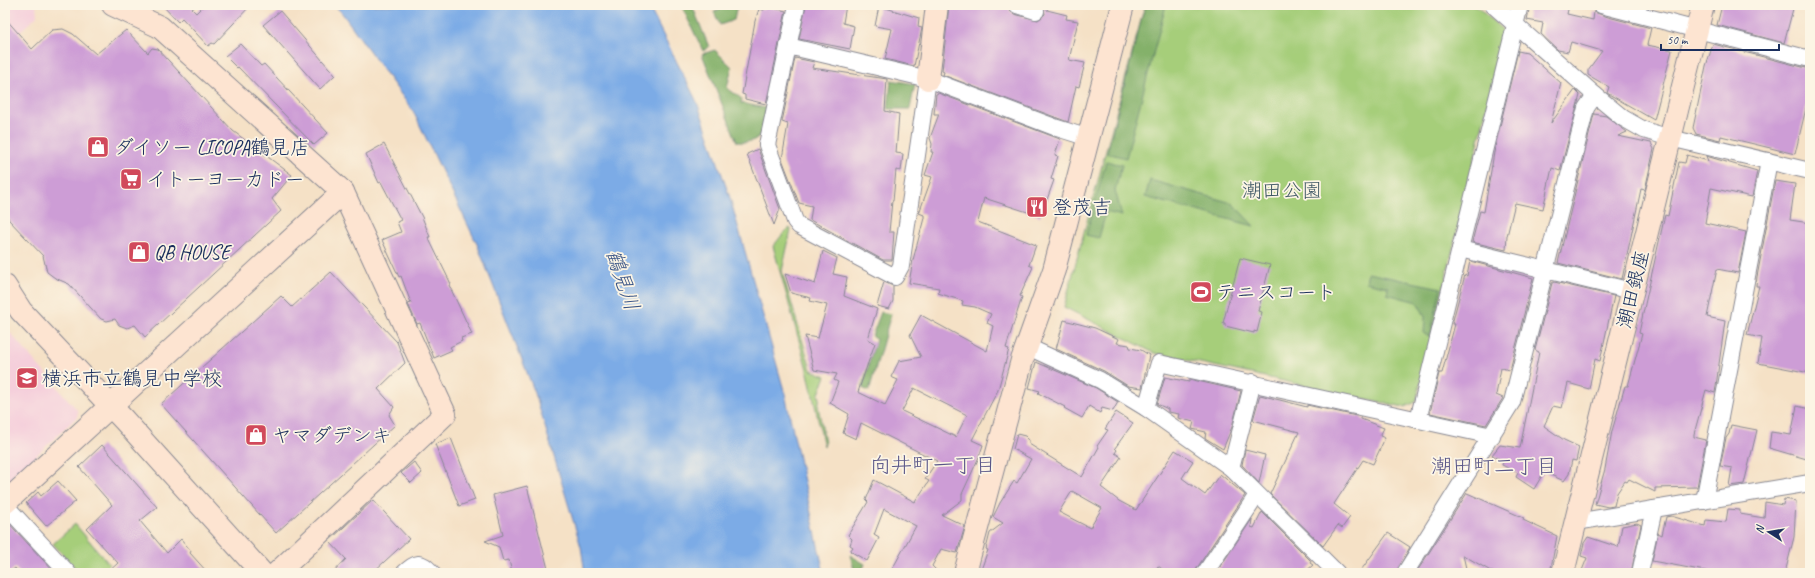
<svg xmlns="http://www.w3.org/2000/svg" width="1815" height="578" viewBox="0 0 1815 578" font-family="Caveat,'Klee One',sans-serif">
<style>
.built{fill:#f5cfdb}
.green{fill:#a6ce7a;stroke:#607e6c}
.forest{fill:#84b16a;stroke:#507064}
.water{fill:#7cabe6;stroke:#4c6da2}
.building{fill:#cd9dd6;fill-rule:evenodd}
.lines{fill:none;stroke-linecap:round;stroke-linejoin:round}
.street-casing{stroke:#888892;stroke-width:18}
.secondary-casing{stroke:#888892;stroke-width:24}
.street{stroke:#fff;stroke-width:16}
.secondary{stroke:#fde4d1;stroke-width:22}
.labels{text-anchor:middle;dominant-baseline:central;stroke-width:3.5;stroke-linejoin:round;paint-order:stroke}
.poi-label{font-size:20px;fill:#1b2f5e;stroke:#fcf5e5;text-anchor:start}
.park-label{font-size:20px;fill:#3e5765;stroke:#fcf5e5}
.street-label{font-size:20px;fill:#1b2f5e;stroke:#fcf5e5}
.water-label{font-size:21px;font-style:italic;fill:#385487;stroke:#fcf5e5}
.neighbourhood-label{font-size:21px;fill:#595688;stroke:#fcf5e5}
</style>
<rect width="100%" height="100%" fill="#fcf5e5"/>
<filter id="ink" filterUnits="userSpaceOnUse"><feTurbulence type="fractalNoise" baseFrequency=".025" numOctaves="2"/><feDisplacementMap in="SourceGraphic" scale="8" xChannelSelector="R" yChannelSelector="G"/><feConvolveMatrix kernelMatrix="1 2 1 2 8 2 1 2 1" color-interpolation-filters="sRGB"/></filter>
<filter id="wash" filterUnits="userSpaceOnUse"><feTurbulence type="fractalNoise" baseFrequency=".012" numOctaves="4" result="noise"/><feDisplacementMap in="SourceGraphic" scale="16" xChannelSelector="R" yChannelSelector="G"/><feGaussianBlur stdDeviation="0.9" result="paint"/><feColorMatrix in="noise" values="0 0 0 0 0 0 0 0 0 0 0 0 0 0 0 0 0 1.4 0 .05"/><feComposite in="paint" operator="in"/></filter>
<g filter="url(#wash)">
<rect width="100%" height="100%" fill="#f5e1c6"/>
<!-- built -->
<g class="built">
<path d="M5,5H36L37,16L5,45Z"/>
<path d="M5,327L78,411L77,417L5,485Z"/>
</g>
<!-- green -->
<g class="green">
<path d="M1145,5H1475L1505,32L1416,402L1404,407L1154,353L1064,307Z"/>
<path d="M790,228L791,230L782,271L811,370L826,376L818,396L820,397L818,406L825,443L824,447L808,373L773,246C779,240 782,233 790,228Z"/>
<path d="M75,524L109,564L100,573H80L53,544Z"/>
</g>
<!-- forest -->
<g class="forest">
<path d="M681,5H692L709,47L703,51Z"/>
<path d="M721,5L737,6L734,20L720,25L714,12L722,8Z"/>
<path d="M1145,5H1166L1126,158L1107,153Z"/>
<path d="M715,50L732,67L727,88L742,99L741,103L766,108C764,129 764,144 737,142L702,54Z"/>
<path d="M891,80L915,84L910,109H888Z"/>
<path d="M1106,161L1122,165L1115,190L1122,216L1106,212L1099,238L1086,235Z"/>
<path d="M1150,180L1232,203L1254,226L1145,197Z"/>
<path d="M1368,273L1441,288L1430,336L1424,334L1425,316L1417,302L1387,294L1388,287L1366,282Z"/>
<path d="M881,312L891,314L869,391L862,388L876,339L872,336Z"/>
<path d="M850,555L865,564L861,573H855Z"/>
</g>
<!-- water -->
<path class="water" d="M334,5H648L697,102L730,198L785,394L824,573H585L581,547L535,393L477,244L413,111L342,13Z"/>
<g id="blocks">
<!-- building -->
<g class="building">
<path d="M162,5H197L192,9L196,13L204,5H251L214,44L212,43L208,46L182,18L178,22Z"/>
<path d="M806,5H846L843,23L854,26L850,49L799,39Z"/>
<path d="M949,5H1008L1010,11L1014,14L1038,20L1045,14L1043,5H1048L1047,10L1067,15L1066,19L1078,21L1069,60L1085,63L1079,87L1076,86L1068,122L943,75L944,72L942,71Z"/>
<path d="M1530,5H1569L1567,14L1593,20L1594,12L1608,17L1651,28L1647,45L1672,50L1654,120L1607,93L1609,87L1588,75V70L1602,51L1571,42L1568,52L1558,50L1541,34L1543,23L1527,20Z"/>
<path d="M1722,5H1794L1784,43L1717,25Z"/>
<path d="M765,6L786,11L766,104L745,99V95L742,94L755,21L759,9L764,10Z"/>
<path d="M879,6L919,18L918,27L922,28L914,66L885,59L892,29L875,26Z"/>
<path d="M280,11L335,75L320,89L263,25Z"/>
<path d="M5,18L32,49L52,30L63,29L73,34L96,54L126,30L148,53L152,48L158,49L233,131L292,175L272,199L281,211L145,337L135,325L127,328L119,325L115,319L107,321L101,319L69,284L55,278L47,272L43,256L9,220L6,213L10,205L5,200Z"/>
<path d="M240,44L261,66L264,64L328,133L314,145L238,67L237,68L225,56Z"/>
<path d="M1713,44L1810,69V101L1808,100L1795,154L1721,136L1720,140L1696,134L1693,128L1706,66Z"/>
<path d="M1518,51L1527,53L1561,83L1551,123L1575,90L1580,95L1560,171L1552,168L1543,209L1515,203L1507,236L1506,250L1472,242L1480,211L1484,212L1495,147Z"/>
<path d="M795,58L814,62L812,68L887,79L885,111L899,114L896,153L903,154L901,171L896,170L893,201H892L889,232H894L892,260H883L810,220L812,206L799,203L782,159L788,124L782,122Z"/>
<path d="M938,93L1060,139L1055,155L1058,156L1051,179L1054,180L1044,208H1043L1040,216L984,198L978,222L1036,245L1029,265L1033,267L1020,296L1022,297L1006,348L1009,349L998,390L972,440L983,445L979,457L962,494V500L942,515L965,526L957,553L941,549L932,566L939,573H890L916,526L884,509L874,535L879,538L867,561L850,551L853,547L850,545L852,539L848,535L868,502L866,500L874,480L915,502L929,481L925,479L937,461L861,423L856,439L843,433L849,414L830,403L838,382L834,380L837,374L814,370L805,336L818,338L827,305L810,301L811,298L791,293L785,274L815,284L823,251L837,258L833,274L847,277L844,296L877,309L868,339L875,343L858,392L885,405L898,380L891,377L899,361L921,357L910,335L921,315L987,351L993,326L987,323L991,314L975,307L962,305L963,301L938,293L939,288L909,283L913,260L924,218V215L919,213L932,177L925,175L933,152H931L932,144L930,138L939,114H934L936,94ZM914,388L967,415L956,437L902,411Z"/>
<path d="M1594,114L1606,116L1627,132L1618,136L1651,143L1654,149L1645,190L1641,189L1622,279L1558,263Z"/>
<path d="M384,144L422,217L430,237H428L451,284L449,285L472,334L461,338L462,341L450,347L452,350L434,358L420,323L417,324L408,304L411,303L401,276L399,277L382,240L401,232L397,222L401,220L381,182L379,183L366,154Z"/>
<path d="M758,149L780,209L774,225L747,154Z"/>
<path d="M1687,155L1708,161L1706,156L1757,171L1752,197L1711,188L1705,223L1746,232L1738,273L1717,269L1707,317L1725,321L1715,393L1706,390L1694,434V437L1706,440L1697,487L1655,488V492L1629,479L1627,482L1625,481L1617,493L1614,506L1608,507L1595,504L1605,469L1612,431L1625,386H1628L1642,334L1639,333L1645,304L1665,215L1668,216L1679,162L1685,163Z"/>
<path d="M1775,181L1795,184L1790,220L1810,223V373L1758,363L1762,338L1747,335L1759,286H1756L1757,277Z"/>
<path d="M1240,258L1270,265L1258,311L1262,312L1257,332L1254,331V333L1225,326V323H1223Z"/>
<path d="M1470,261L1533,278L1510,370L1501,368L1496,395L1503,398L1486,425L1430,413L1439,373H1442L1455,324H1452L1465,275L1467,276Z"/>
<path d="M331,272L397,342L405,363L378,389L394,407L389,415L395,425L276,533L161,404L281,296L292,307Z"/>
<path d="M884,282L893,286V301L889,309L877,306Z"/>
<path d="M1554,282L1614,296L1600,361L1595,359L1589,389L1568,383L1562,408L1553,406L1544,426L1564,440L1579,447L1576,461L1572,460L1569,474L1564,481L1544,472L1534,489L1516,477L1518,473L1502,465L1503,461L1492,455L1500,445L1520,448L1539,352L1535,350L1552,283Z"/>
<path d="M1064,320L1095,328L1119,339L1117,343L1129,345L1130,348L1141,350L1149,355L1142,388L1128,386L1104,371L1056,349Z"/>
<path d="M1036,362L1096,388L1118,402L1113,411L1102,408L1100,413L1089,406L1082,418L1064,408L1065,407L1038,393L1040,391L1029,388Z"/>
<path d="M1165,377L1189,382V379L1241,391L1232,427L1223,449L1205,438L1206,432L1192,429L1194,422L1178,418L1179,414L1168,412V409L1157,404Z"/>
<path d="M1260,395L1307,407V405L1361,417V419L1384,428L1380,436L1385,438L1373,464L1363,460L1334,504L1350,517L1342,528L1338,525L1323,546L1270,494L1299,432L1253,420Z"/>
<path d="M1797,406L1810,409V460L1769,448L1771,432L1791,435Z"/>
<path d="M1116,412L1133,423L1115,448L1117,450L1115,453L1121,457L1101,487L1119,501L1136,510L1175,450L1193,461L1182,478L1205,495L1220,474L1245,495L1197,568L1196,573H1168L1158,566L1153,573H990L981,570L988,550L986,549L990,533L1003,523L993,517L1000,503L1014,481L1017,483L1031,459L1013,449L1017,434L1025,436L1029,440V444L1082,477L1099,447L1097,446L1108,430L1105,429ZM1072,491L1102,508L1090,528L1059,512Z"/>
<path d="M1731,425L1757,430L1744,484L1729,486L1732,468L1720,466L1726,438L1729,434Z"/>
<path d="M451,438L475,500L459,506L435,444Z"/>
<path d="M102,445L157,507L140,521L167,553L181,539L191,551L190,553L208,573H107L118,563L87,529L112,505L79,467Z"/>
<path d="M1245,450L1265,455L1259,483L1242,465Z"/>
<path d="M414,462L422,473L411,483L401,473Z"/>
<path d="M58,481L76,501L46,526L26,503L38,492L41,496Z"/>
<path d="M527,486L549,573H512L509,560L503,561L499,547L485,541L503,535L493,495Z"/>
<path d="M1467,493L1524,518L1523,520L1557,536L1550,573H1494L1463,555L1467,573H1416Z"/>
<path d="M1784,499L1796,501L1794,537L1785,573H1716L1652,561L1658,533L1662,535L1666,517L1671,516L1705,526L1706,520L1726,522L1728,509L1740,510V514L1764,518L1765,502L1783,505Z"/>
<path d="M373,500L409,539L372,573H333L346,559L329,541Z"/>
<path d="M1262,512L1311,561L1310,563L1313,565L1304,573H1216L1252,519L1251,527L1254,528Z"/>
<path d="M5,519L55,573H20L15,568L9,573H5Z"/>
<path d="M1637,523L1641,525L1631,573H1581L1587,558L1581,556L1584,543L1588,537L1618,547L1622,526Z"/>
<path d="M1388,533L1410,547L1396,573H1359Z"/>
</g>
</g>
</g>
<g filter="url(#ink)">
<use href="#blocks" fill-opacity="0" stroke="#888892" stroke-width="1"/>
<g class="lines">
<!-- street casing -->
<g class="street-casing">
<g id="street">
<path d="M797,5L767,145L795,221L799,226L895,277L901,266L928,79"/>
<path d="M1017,5L1036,11"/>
<path d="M1493,5L1595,95L1623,118L1644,130L1670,138L1810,171"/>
<path d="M1601,5L1810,59"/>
<path d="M788,46L928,79L1057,128L1089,138"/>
<path d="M1460,249L1632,291"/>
<path d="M1026,346L1100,380L1146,408L1231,468L1337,573"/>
<path d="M1146,408L1159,363L1492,436"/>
<path d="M1418,420L1520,5"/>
<path d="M1231,468L1253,382"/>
<path d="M1704,501L1769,161"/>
<path d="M5,505L68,573"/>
<path d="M1576,522L1810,483"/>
<path d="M404,573C417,562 420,560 432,573"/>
<path d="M1205,573L1257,495"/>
<path d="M1405,573L1512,402L1586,108L1595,95"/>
<path d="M1640,573L1654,509"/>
</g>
</g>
<!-- secondary casing -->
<g class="secondary-casing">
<g id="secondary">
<path d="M113,5L160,27L343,192L445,414L277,573"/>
<path d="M928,79L937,5"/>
<path d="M5,286L21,311L124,420L262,573"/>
<path d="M5,503L343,192"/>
<path d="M965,573L1022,360L1054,270L1123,5"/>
<path d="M1563,573L1703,5"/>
</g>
</g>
<!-- street -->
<use href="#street" class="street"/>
<!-- secondary -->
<use href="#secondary" class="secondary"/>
</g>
</g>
<!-- icons -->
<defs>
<g id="shop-square" transform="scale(1.15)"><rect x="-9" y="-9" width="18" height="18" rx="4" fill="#d1495b" stroke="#fcf5e5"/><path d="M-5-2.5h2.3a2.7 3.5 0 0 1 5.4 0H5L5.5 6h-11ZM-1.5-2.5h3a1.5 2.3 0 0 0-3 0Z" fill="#fff"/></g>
<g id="supermarket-square" transform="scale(1.15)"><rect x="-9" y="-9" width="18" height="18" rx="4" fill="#d1495b" stroke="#fcf5e5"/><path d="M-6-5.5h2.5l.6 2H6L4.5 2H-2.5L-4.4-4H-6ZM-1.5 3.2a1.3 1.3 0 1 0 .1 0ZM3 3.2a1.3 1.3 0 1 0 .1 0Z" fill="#fff"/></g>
<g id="restaurant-square" transform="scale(1.15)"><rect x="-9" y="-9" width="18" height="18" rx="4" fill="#d1495b" stroke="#fcf5e5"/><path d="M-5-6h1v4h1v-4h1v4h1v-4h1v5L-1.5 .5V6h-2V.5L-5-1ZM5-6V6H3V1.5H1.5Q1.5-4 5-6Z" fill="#fff"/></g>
<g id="stadium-square" transform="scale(1.15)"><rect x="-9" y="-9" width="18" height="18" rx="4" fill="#d1495b" stroke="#fcf5e5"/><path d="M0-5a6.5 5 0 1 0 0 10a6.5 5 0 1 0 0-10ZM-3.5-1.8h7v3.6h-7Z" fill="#fff"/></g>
<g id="school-square" transform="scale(1.15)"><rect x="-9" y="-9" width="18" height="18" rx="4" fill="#d1495b" stroke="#fcf5e5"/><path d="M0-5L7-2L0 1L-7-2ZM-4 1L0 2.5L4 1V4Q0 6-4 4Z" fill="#fff"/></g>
</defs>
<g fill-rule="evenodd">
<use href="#shop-square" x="98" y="147"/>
<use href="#supermarket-square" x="131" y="179"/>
<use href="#restaurant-square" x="1037" y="207"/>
<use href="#shop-square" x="139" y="252"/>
<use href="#stadium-square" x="1201" y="292"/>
<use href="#school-square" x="27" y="378"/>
<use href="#shop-square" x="256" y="435"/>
</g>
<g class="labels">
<!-- poi labels -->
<g class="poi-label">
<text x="114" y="147">ダイソー LICOPA鶴見店</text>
<text x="146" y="179">イトーヨーカドー</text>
<text x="1052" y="207">登茂吉</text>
<text x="154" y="252">QB HOUSE</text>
<text x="1216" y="292">テニスコート</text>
<text x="42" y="378">横浜市立鶴見中学校</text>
<text x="272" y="435">ヤマダデンキ</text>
</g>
<!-- park labels -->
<g class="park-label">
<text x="1282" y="190">潮田公園</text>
</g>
<!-- street labels -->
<g class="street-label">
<text transform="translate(1633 289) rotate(-76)">潮田銀座</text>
</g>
<!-- water labels -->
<g class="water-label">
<text transform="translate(623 280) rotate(71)">鶴見川</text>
</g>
<!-- neighbourhood labels -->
<g class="neighbourhood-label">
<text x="933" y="465">向井町一丁目</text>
<text x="1494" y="466">潮田町二丁目</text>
</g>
</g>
<!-- margin -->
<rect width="1815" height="578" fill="none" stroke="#fcf5e5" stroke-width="20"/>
<!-- north arrow -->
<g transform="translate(1769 532) rotate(282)" stroke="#fcf5e5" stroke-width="3" paint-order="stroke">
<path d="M0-3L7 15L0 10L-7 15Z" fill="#1b2f5e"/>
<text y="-6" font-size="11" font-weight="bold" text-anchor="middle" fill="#1b2f5e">N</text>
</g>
<!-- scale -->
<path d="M1661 44v6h118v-6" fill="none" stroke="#1b2f5e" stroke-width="2"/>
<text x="1667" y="44" font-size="12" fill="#1b2f5e" stroke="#fcf5e5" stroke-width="3" paint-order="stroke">50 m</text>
</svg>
